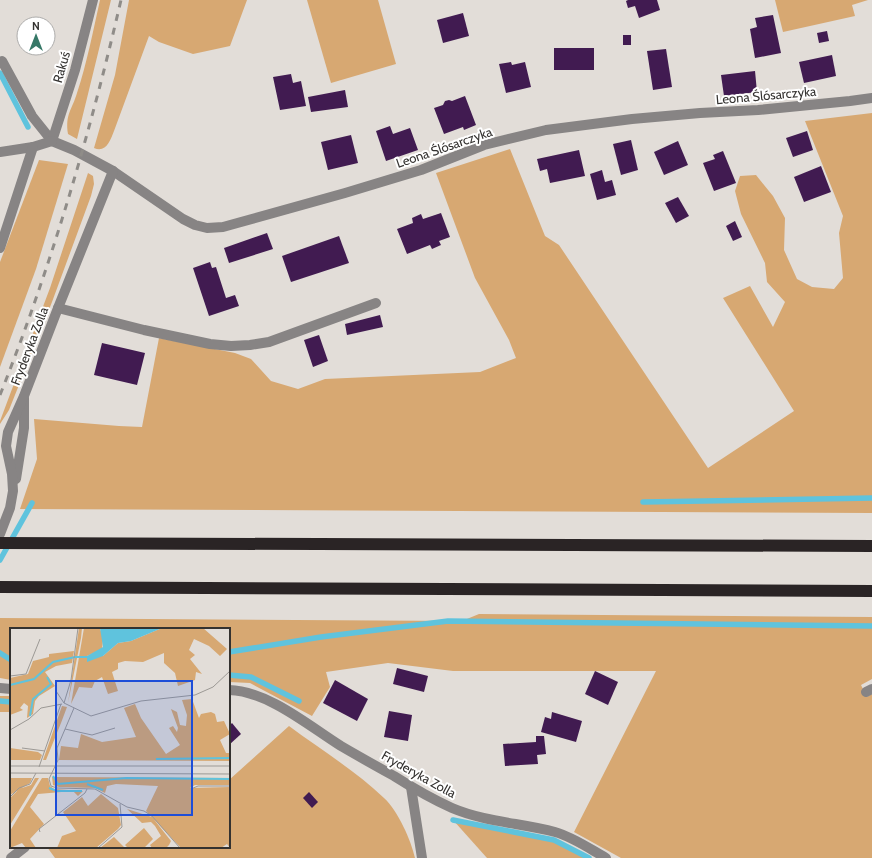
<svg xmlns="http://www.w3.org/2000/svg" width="872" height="858" viewBox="0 0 872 858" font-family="Cabin,sans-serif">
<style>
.green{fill:#d7a872}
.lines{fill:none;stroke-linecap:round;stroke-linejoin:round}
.stream{stroke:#5fc3dd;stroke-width:5.5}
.building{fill:#411b51}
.minor{stroke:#878484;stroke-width:10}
.highway{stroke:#2a2425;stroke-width:12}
.rail{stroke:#8f8c88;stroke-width:3;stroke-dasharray:7 7;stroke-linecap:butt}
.labels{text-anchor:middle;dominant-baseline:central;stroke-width:4;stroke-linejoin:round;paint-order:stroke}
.street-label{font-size:13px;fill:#343230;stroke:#fff}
.inset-river{fill:none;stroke:#5fc3dd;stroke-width:2}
.inset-road{fill:none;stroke:#9c9995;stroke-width:1}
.view{fill:#1d4ed8;fill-opacity:0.15;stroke:#1d4ed8;stroke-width:2}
.inset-edge{fill:none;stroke:#343230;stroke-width:2}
</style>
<rect width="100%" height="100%" fill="#e2ddd8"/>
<!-- green -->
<g class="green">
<path d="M100,0H111L77,139L68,134C65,114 72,110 77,93C87,63 93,31 100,0Z"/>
<path d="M129,0H247L230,46L193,54L159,42L149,36L114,131C110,141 106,153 94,148L115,75Z"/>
<path d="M307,0H378L396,64L331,83Z"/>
<path d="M775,0H868L852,5L855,16L783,32Z"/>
<path d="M872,113V513L20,509L37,459L34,419L119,426L142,427L159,338L235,353L251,359L271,381L298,389L325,379L480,372L516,358L509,340L475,278L436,173L510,149L545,236L559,245L708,468L794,411L723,298L750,286L773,327L785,302L767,282L765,263L741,214L735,191L740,176L756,175L773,196L785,218L784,250L797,279L812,287L834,289L843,278L839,233L843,216L805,121Z"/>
<path d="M39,160L68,164L36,269L0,367V262Z"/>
<path d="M88,173L93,176L94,184L91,196L52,302L9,410L0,424V421L50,288Z"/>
<path d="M479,614L872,617V679L861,685L867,697L872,694V858H621L574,832L656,671H453L388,663L326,672L330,687L312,716L250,683L229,682V629H11V680L0,678V618L462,621Z"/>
<rect x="0" y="696" width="11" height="16"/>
<path d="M289,726C320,749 357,772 384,798C398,811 411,840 415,858H55L47,847H229V780Z"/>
<path d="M453,820L554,840L589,858H487Z"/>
</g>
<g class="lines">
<!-- stream -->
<g class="stream">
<path d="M0,73L28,127"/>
<path d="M643,502L872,498"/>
<path d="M0,560L32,503"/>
<path d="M229,652L321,637L448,621L872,626"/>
<path d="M0,653L11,660"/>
<path d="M229,675L251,677L299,701"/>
<path d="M0,701L11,702"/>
<path d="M453,820L554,840L589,858"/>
</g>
</g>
<!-- building -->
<g class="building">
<path d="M628,0H657L660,10L639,18L635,6L628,8L626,1Z"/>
<path d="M463,13L469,36L443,43L437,20Z"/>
<path d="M773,15L781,53L755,58L750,29L757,27L755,18Z"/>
<path d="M827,31L829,41L819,43L817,33Z"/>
<rect x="623" y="35" width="8" height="10"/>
<rect x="554" y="48" width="40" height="22"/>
<path d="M666,49L672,87L653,90L647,51Z"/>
<path d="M832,55L836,76L804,83L799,62Z"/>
<path d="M511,62L512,65L525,62L531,87L506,93L499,64Z"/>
<path d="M755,71L757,92L724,96L721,75Z"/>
<path d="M291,74L293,83L301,81L306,106L280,110L273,77Z"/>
<path d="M345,90L348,107L311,112L308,97Z"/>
<path d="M465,96L476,125L464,130L463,127L444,134L434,108L443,105L445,101L449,100L452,101Z"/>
<path d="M390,126L393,134L410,128L418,150L386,161L376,131Z"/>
<path d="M807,131L813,150L793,157L786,138Z"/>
<path d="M351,135L358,163L328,170L321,142Z"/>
<path d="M631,140L638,170L621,175L613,144Z"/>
<path d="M678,141L688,165L664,175L654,152Z"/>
<path d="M579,150L585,176L550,183L547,169L540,171L537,159Z"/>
<path d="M723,151L736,183L714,191L703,163L715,159L713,155Z"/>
<path d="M821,166L831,192L804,202L794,177Z"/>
<path d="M602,170L605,182L612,180L616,195L597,200L590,174Z"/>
<path d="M678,197L689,216L676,223L665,203Z"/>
<path d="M441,213L450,237L439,241L441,245L432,249L430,245L407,254L397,229L413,223L412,218L421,214L423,219Z"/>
<path d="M735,221L742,237L733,241L726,226Z"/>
<path d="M267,233L273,249L229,263L224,248Z"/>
<path d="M339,236L349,263L291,282L282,256Z"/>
<path d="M210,262L212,268L216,267L226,298L235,295L239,306L209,316L193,268Z"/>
<path d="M380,315L383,327L347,335L345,324Z"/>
<path d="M319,335L328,361L313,367L304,340Z"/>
<path d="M102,343L145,353L137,385L94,375Z"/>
<path d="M397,668L428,676L424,692L393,684Z"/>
<path d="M595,671L618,682L608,705L585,694Z"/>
<path d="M335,680L368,699L357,721L323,703Z"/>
<path d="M389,711L412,715L408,741L384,737Z"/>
<path d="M552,712L582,721L576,742L541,732L545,717L551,719Z"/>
<path d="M232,723L241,734L229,745V726Z"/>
<path d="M536,736H544L546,754L537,755L538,764L505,766L503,744L536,742Z"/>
<path d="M309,792L318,802L312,808L303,798Z"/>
</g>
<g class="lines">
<!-- minor -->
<g class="minor">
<path d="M2,61L32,116L52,141L74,150L113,171L183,219L195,225L207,228L223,227L241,222L345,193L421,170L484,145L546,130L632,119L700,113L758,110L850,101L872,98"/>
<path d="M52,141L75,70L93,0"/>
<path d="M0,152L33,147L52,141"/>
<path d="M0,248L33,147"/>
<path d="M58,308L144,330L210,344L231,346L250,345L269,342L376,303"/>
<path d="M16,479L24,428V398"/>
<path d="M0,534L10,508L13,491L12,474L6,446L8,432L24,396L58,308L113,171"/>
<path d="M0,688L11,689"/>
<path d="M229,690C268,691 309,726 341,746C358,756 376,766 394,776C413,788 432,799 452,808C485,822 521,823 555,832C573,837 590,849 606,858"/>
<path d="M866,692L872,689"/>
<path d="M411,787L422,858"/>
<path d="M11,858L25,847"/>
</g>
<!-- highway -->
<g class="highway">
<path d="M0,543L872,546"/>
<path d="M0,587L872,591"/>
</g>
<!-- rail -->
<path class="rail" d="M0,395C51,267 90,134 121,0"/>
</g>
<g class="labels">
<!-- street labels -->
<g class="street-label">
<text transform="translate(61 67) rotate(-74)">Rakuś</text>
<text transform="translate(766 95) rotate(-5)">Leona Ślósarczyka</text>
<text transform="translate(444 147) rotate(-19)">Leona Ślósarczyka</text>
<text transform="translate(29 346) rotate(-69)">Fryderyka Zolla</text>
<text transform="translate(419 774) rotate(29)">Fryderyka Zolla</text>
</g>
</g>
<!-- overview -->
<g transform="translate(10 628)">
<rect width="220" height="220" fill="#e2ddd8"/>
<path d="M69,0H72L71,10L58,75ZM74,0H90L93,11L92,21L77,28H93L108,15L121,13L152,0H193L217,21L210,28L199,18L184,11L179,22L185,27L180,31L192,46L186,44L185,52L168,58L165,45L154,35V25L133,34L115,33L108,35V41L102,44L108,63L98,66L92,49L85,53L82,60L69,59L61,76ZM64,23L62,35L46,38L35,44L45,58L29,68L25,73L23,86L17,90L18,78L14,75L10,80L13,82L0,87V50L18,46L23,33L39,29V26ZM182,71L189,90L191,86L201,84L205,86L207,94L214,93L220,106L210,112L216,125H220V133L49,132L51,118L68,120L71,106L92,114L126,109L114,80L125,76L131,90L156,126L170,117L159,100L163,98L167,104L168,100L161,81L167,84L170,97L176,98L177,87L172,72ZM52,78L57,79L51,95L36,132H33ZM0,120L28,124L32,127L30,132H0ZM42,149L220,150V157H185L180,160L220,159V220L217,216L211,220H171L136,183L148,158L106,156L97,158L95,165L85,160L49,159L43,157ZM0,150H22L20,155L0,167ZM25,150H29L0,197V170L9,161L21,157ZM32,150H38L40,158L44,161L73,163L68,168L63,163L28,166L20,179L34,196L20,211L26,220H16L12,215L0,220V203ZM91,166L108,180L111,197L108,201L86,220H47L52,208L66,203L53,184L72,169L78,178ZM117,181L142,189L161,213L159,217L156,220H142L140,217L151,208L145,198L141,194L132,195ZM134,200L143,211L134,220H118L115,217ZM104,209L115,220H90Z" fill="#d7a872"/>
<path d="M90,0H152L121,13L108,15L93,28L77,34V28L93,19Z" fill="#5fc3dd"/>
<path class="inset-river" d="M0,57L24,51L43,34L65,29H83M20,88L23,71L41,56L37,49M146,131L220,130M43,148L48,156L116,150L220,151M77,156L93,162M39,160L47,163H72"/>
<path class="inset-road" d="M0,48L16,46L30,11M46,63L54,75L81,88L131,73L185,67L203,59L220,43M54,75L61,52L68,0M64,80L47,120L48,132L39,151L41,158L47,160L85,161L117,179L134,183L142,188L170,220M55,101L82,107L105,100M0,102L19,91L31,80L52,76M12,120L35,123M0,138H220M29,139L51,76M0,145L220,146M181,161L188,158H220M0,169L9,160L20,156L26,145M30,204L29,201L75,165L77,161M88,220L112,199L110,176"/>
<path class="view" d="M46,53H182V187H46Z"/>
<rect width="220" height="220" class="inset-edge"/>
</g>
<!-- north arrow -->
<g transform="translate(36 36)"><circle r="19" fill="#ffffff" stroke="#aeadac"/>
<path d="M0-3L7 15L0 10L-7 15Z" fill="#367867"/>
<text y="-6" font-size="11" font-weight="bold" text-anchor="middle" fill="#343230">N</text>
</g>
</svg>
